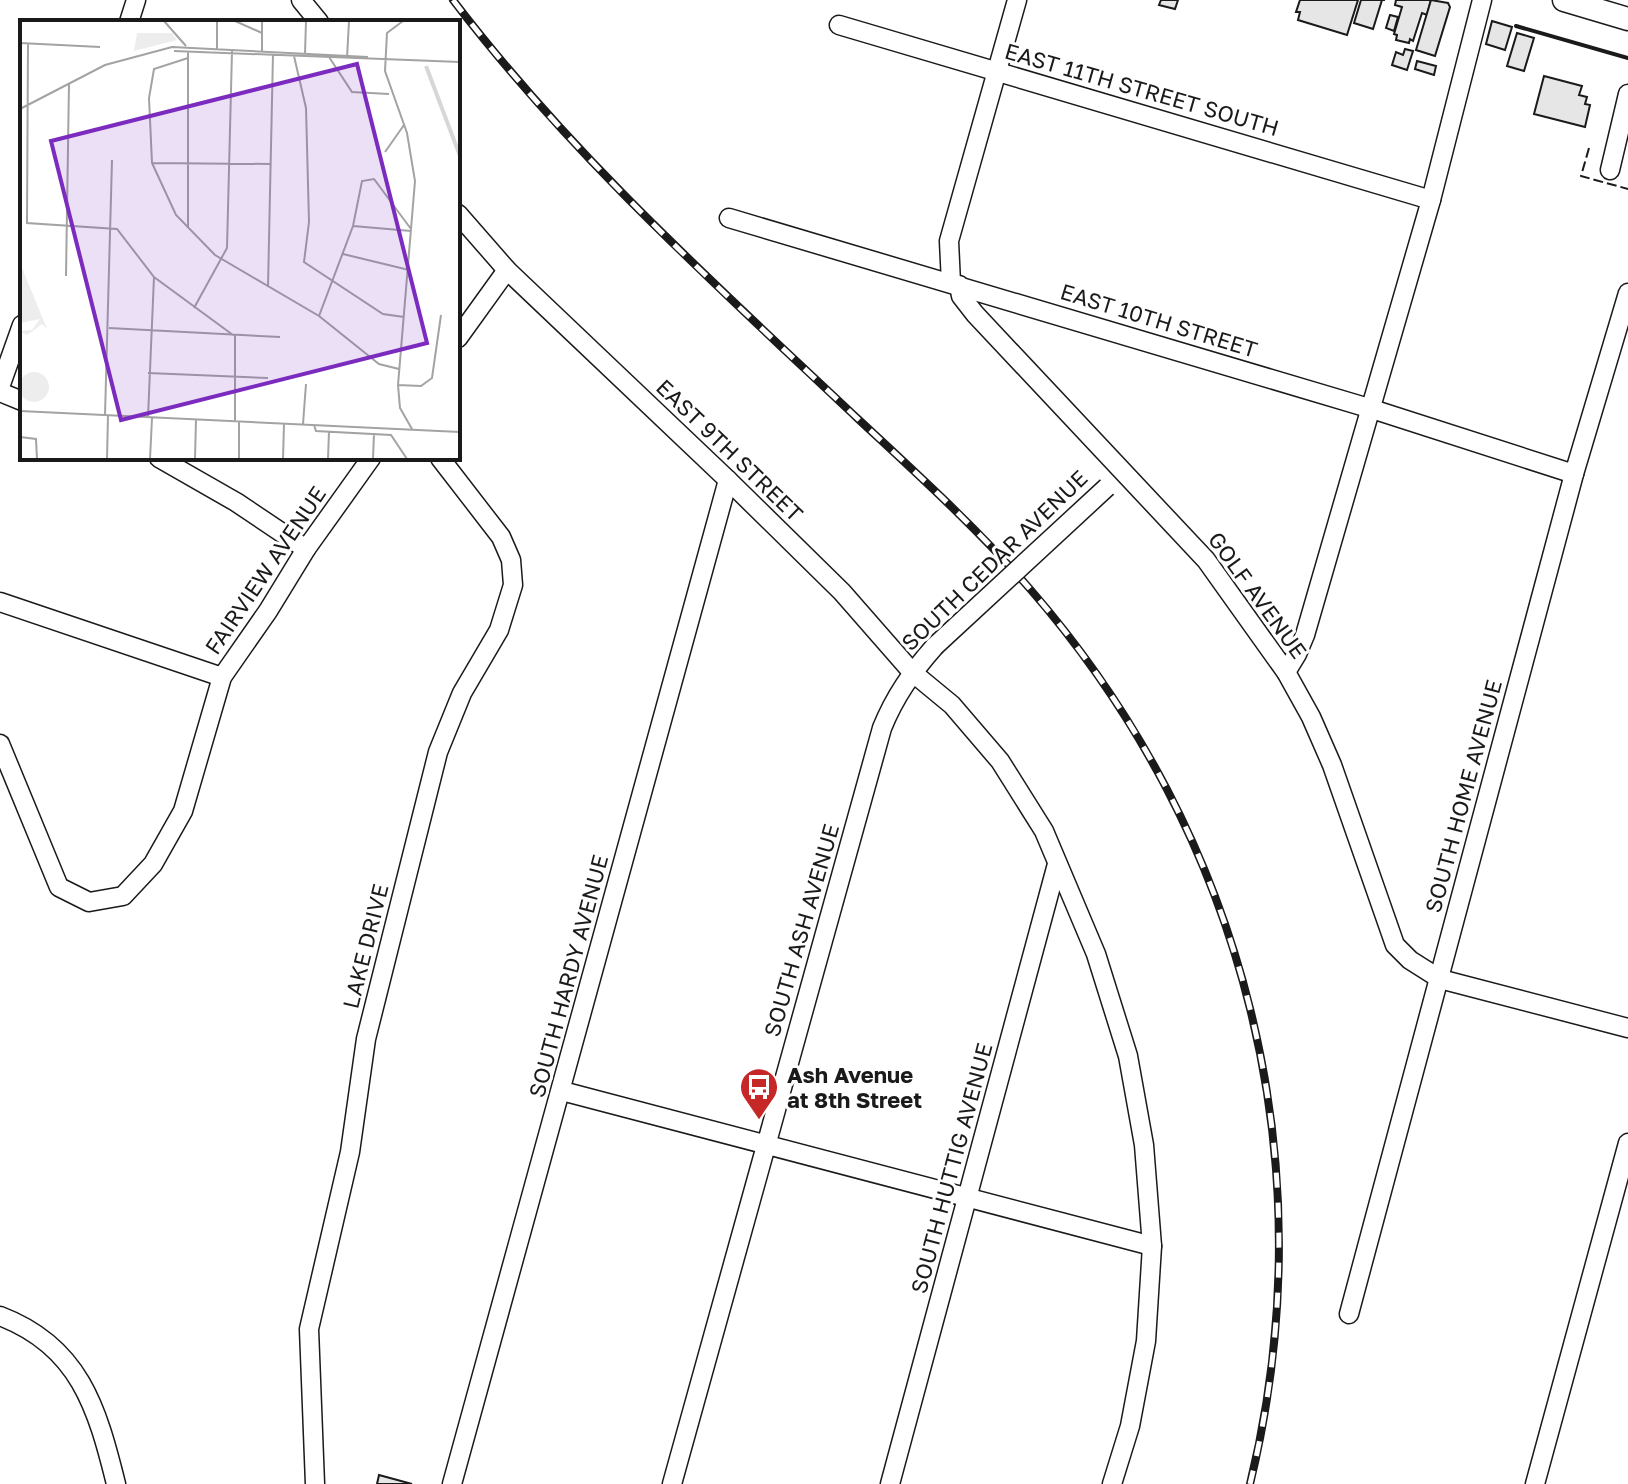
<svg xmlns="http://www.w3.org/2000/svg" width="1628" height="1484" viewBox="0 0 1628 1484" font-family="'Golos Text',sans-serif">
<style>
.building{fill:#e6e6e6;stroke:#1a1a1a;stroke-width:2}
.lines{fill:none;stroke-linecap:round;stroke-linejoin:round}
.minor-casing{stroke:#1a1a1a;stroke-width:21}
.major-casing{stroke:#1a1a1a;stroke-width:25}
.minor{stroke:#fff;stroke-width:18}
.major{stroke:#fff;stroke-width:22}
.rail-casing{stroke:#1a1a1a;stroke-width:8}
.rail{stroke:#fff;stroke-width:5;stroke-dasharray:15;stroke-linecap:butt}
.minor-bridge-casing{stroke:#1a1a1a;stroke-width:21;stroke-linecap:butt}
.minor-bridge{stroke:#fff;stroke-width:18}
.fence{stroke:#1a1a1a;stroke-width:2;stroke-dasharray:10 4;stroke-linecap:butt}
.wall{stroke:#1a1a1a;stroke-width:4}
.labels{text-anchor:middle;dominant-baseline:central;stroke-width:6;stroke-linejoin:round;paint-order:stroke}
.street-label{font-size:22px;fill:#1a1a1a;stroke:#fff}
.poi-label{font-size:22px;font-weight:bold;fill:#1a1a1a;stroke:#fff;text-anchor:start}
.inset-river{fill:none;stroke:#d7d7d7;stroke-width:4}
.inset-road{fill:none;stroke:#a3a3a3;stroke-width:2}
.view{fill:#7b2cbf;fill-opacity:0.15;stroke:#7b2cbf;stroke-width:4}
.inset-edge{fill:none;stroke:#1a1a1a;stroke-width:4}
</style>
<rect width="100%" height="100%" fill="#fff"/>
<!-- building -->
<g class="building">
<path d="M1161,0H1178L1175,9L1159,5Z"/>
<path d="M1300,0H1358L1347,35L1298,20L1300,12H1296Z"/>
<path d="M1361,0H1385H1382L1373,29L1354,23Z"/>
<path d="M1396,0H1431L1427,15L1422,13L1413,41L1410,39L1409,43L1396,40L1397,35L1394,34L1402,7L1395,5Z"/>
<path d="M1431,0L1448,3L1450,7L1435,56L1416,50Z"/>
<path d="M1390,15L1398,17L1394,31L1386,28Z"/>
<path d="M1492,21L1512,27L1505,50L1486,44Z"/>
<path d="M1517,33L1534,38L1524,71L1507,66Z"/>
<path d="M1405,49L1413,51L1407,70L1392,65L1396,52L1403,55Z"/>
<path d="M1417,61L1436,66L1434,75L1415,69Z"/>
<path d="M1544,76L1582,86L1579,95L1587,97L1585,104L1590,105L1585,127L1534,114Z"/>
<path d="M379,1475L412,1484H377Z"/>
</g>
<g class="lines">
<!-- minor casing -->
<g class="minor-casing">
<g id="minor">
<path d="M301,0L319,22"/>
<path d="M129,22L136,0"/>
<path d="M839,25L1431,200"/>
<path d="M1610,170L1628,94"/>
<path d="M458,214L507,270L728,480L842,592L912,672L952,705L1000,761L1044,831L1096,954L1128,1056L1144,1145L1152,1246L1146,1341L1130,1426L1112,1484"/>
<path d="M729,218L1372,409L1574,474"/>
<path d="M951,283L949,241L1017,0"/>
<path d="M959,285L961,296L975,314L1206,560L1286,672L1311,717L1332,765L1395,945L1410,960L1440,979L1628,1028"/>
<path d="M458,338L507,270"/>
<path d="M0,387L22,325"/>
<path d="M0,392L22,401"/>
<path d="M159,458L236,502L306,549"/>
<path d="M0,602L222,677"/>
<path d="M1286,672L1297,654L1305,635L1431,200L1482,0"/>
<path d="M0,744L59,887L89,902L123,896L153,864L183,811L222,677L268,611L306,549L371,458"/>
<path d="M562,1091L1152,1246"/>
<path d="M1349,1314L1574,474L1628,293"/>
<path d="M0,1316C79,1346 97,1407 116,1484"/>
<path d="M315,1484L309,1329L350,1152L366,1039L438,752L462,693L499,630L513,585L511,560L501,537L440,458"/>
<path d="M452,1484L728,480"/>
<path d="M672,1484L882,728C895,696 912,672 935,646"/>
<path d="M890,1484L1057,864"/>
<path d="M1535,1484L1628,1143"/>
</g>
</g>
<!-- major casing -->
<g class="major-casing">
<path id="major" d="M1564,0L1628,19"/>
</g>
<!-- minor -->
<use href="#minor" class="minor"/>
<!-- major -->
<use href="#major" class="major"/>
<!-- rail casing -->
<g class="rail-casing">
<path id="rail" d="M453,0C572,156 715,284 857,418C916,473 977,528 1030,589C1246,837 1328,1164 1250,1484"/>
</g>
<!-- rail -->
<use href="#rail" class="rail"/>
<!-- minor-bridge casing -->
<g class="minor-bridge-casing">
<path id="minor-bridge" d="M935,646L1107,487"/>
</g>
<!-- minor-bridge -->
<use href="#minor-bridge" class="minor-bridge"/>
<!-- fence -->
<path class="fence" d="M1589,148L1581,176L1628,189"/>
<!-- wall -->
<path class="wall" d="M1516,26L1628,58"/>
</g>
<!-- icons -->
<defs>
<g id="bus-pin" transform="scale(2)"><path d="M0 17L-7.5 6A9.5 9.5 0 1 1 7.5 6Z" fill="#c62828" stroke="#fff"/><path d="M-5-6H5V4H4V6H2V4H-2V6H-4V4H-5ZM-3.5-4V0h7V-4ZM-3.5 1.2v1.5H-2V1.2ZM2 1.2v1.5H3.5V1.2Z" fill="#fff"/></g>
</defs>
<g fill-rule="evenodd">
<use href="#bus-pin" x="759" y="1087"/>
</g>
<g class="labels">
<!-- street labels -->
<g class="street-label">
<text transform="translate(1142 89) rotate(16)">EAST 11TH STREET SOUTH</text>
<text transform="translate(1159 320) rotate(17)">EAST 10TH STREET</text>
<text transform="translate(730 450) rotate(44)">EAST 9TH STREET</text>
<text transform="translate(994 560) rotate(-44)">SOUTH CEDAR AVENUE</text>
<text transform="translate(265 570) rotate(-56)">FAIRVIEW AVENUE</text>
<text transform="translate(1258 595) rotate(54)">GOLF AVENUE</text>
<text transform="translate(1463 796) rotate(-75)">SOUTH HOME AVENUE</text>
<text transform="translate(801 930) rotate(-74)">SOUTH ASH AVENUE</text>
<text transform="translate(365 946) rotate(-76)">LAKE DRIVE</text>
<text transform="translate(568 976) rotate(-75)">SOUTH HARDY AVENUE</text>
<text transform="translate(951 1168) rotate(-75)">SOUTH HUTTIG AVENUE</text>
</g>
<!-- poi labels -->
<g class="poi-label">
<text x="787" y="1074">Ash Avenue<tspan x="787" dy="25">at 8th Street</tspan></text>
</g>
</g>
<!-- overview -->
<g transform="translate(20 20)">
<rect width="440" height="440" fill="#fff"/>
<path d="M117,13H152L157,20L114,31ZM0,243L27,309L22,304L7,315L0,311L12,310L20,299L0,303ZM-1 367a15 15 0 1 1 30 0a15 15 0 1 1-30 0Z" fill="#ededed"/>
<path class="inset-river" d="M406,46L440,136V153"/>
<path class="inset-road" d="M144,1L166,26M215,1L242,13M383,1L367,13L365,51L387,113L395,161L378,365L380,388L392,409M0,23L80,27M8,23L7,203L97,209L134,257L213,315M197,30V1M154,31L440,42M168,31V208M242,32V1M285,34L286,1M274,36L286,88L289,202L284,242L363,294L384,297M309,37L332,72L369,74M168,38L134,49L129,78L132,143L156,195L195,235L299,296L359,344L379,349M327,38L329,1M0,89L85,45L152,27L348,37M365,132L384,105M132,143L250,144M333,206L391,211M323,234L389,250M46,256L49,63M248,267L253,34M174,288L207,228L212,31M299,296L333,206L342,161L354,159L391,209M89,308L260,317M215,315V401M128,353L248,358M378,365L401,366L412,358L421,295M0,391L440,412M85,395L92,140M128,397L134,257M283,404L286,364M294,405L296,411L371,415L387,439M0,417L16,419L17,439M87,439L88,395M130,439L132,398M175,439L176,400M219,439V402M263,439L264,404M308,439L309,411M353,439L354,413"/>
<path class="view" d="M337,44L407,323L101,400L31,121Z"/>
<rect width="440" height="440" class="inset-edge"/>
</g>
</svg>
